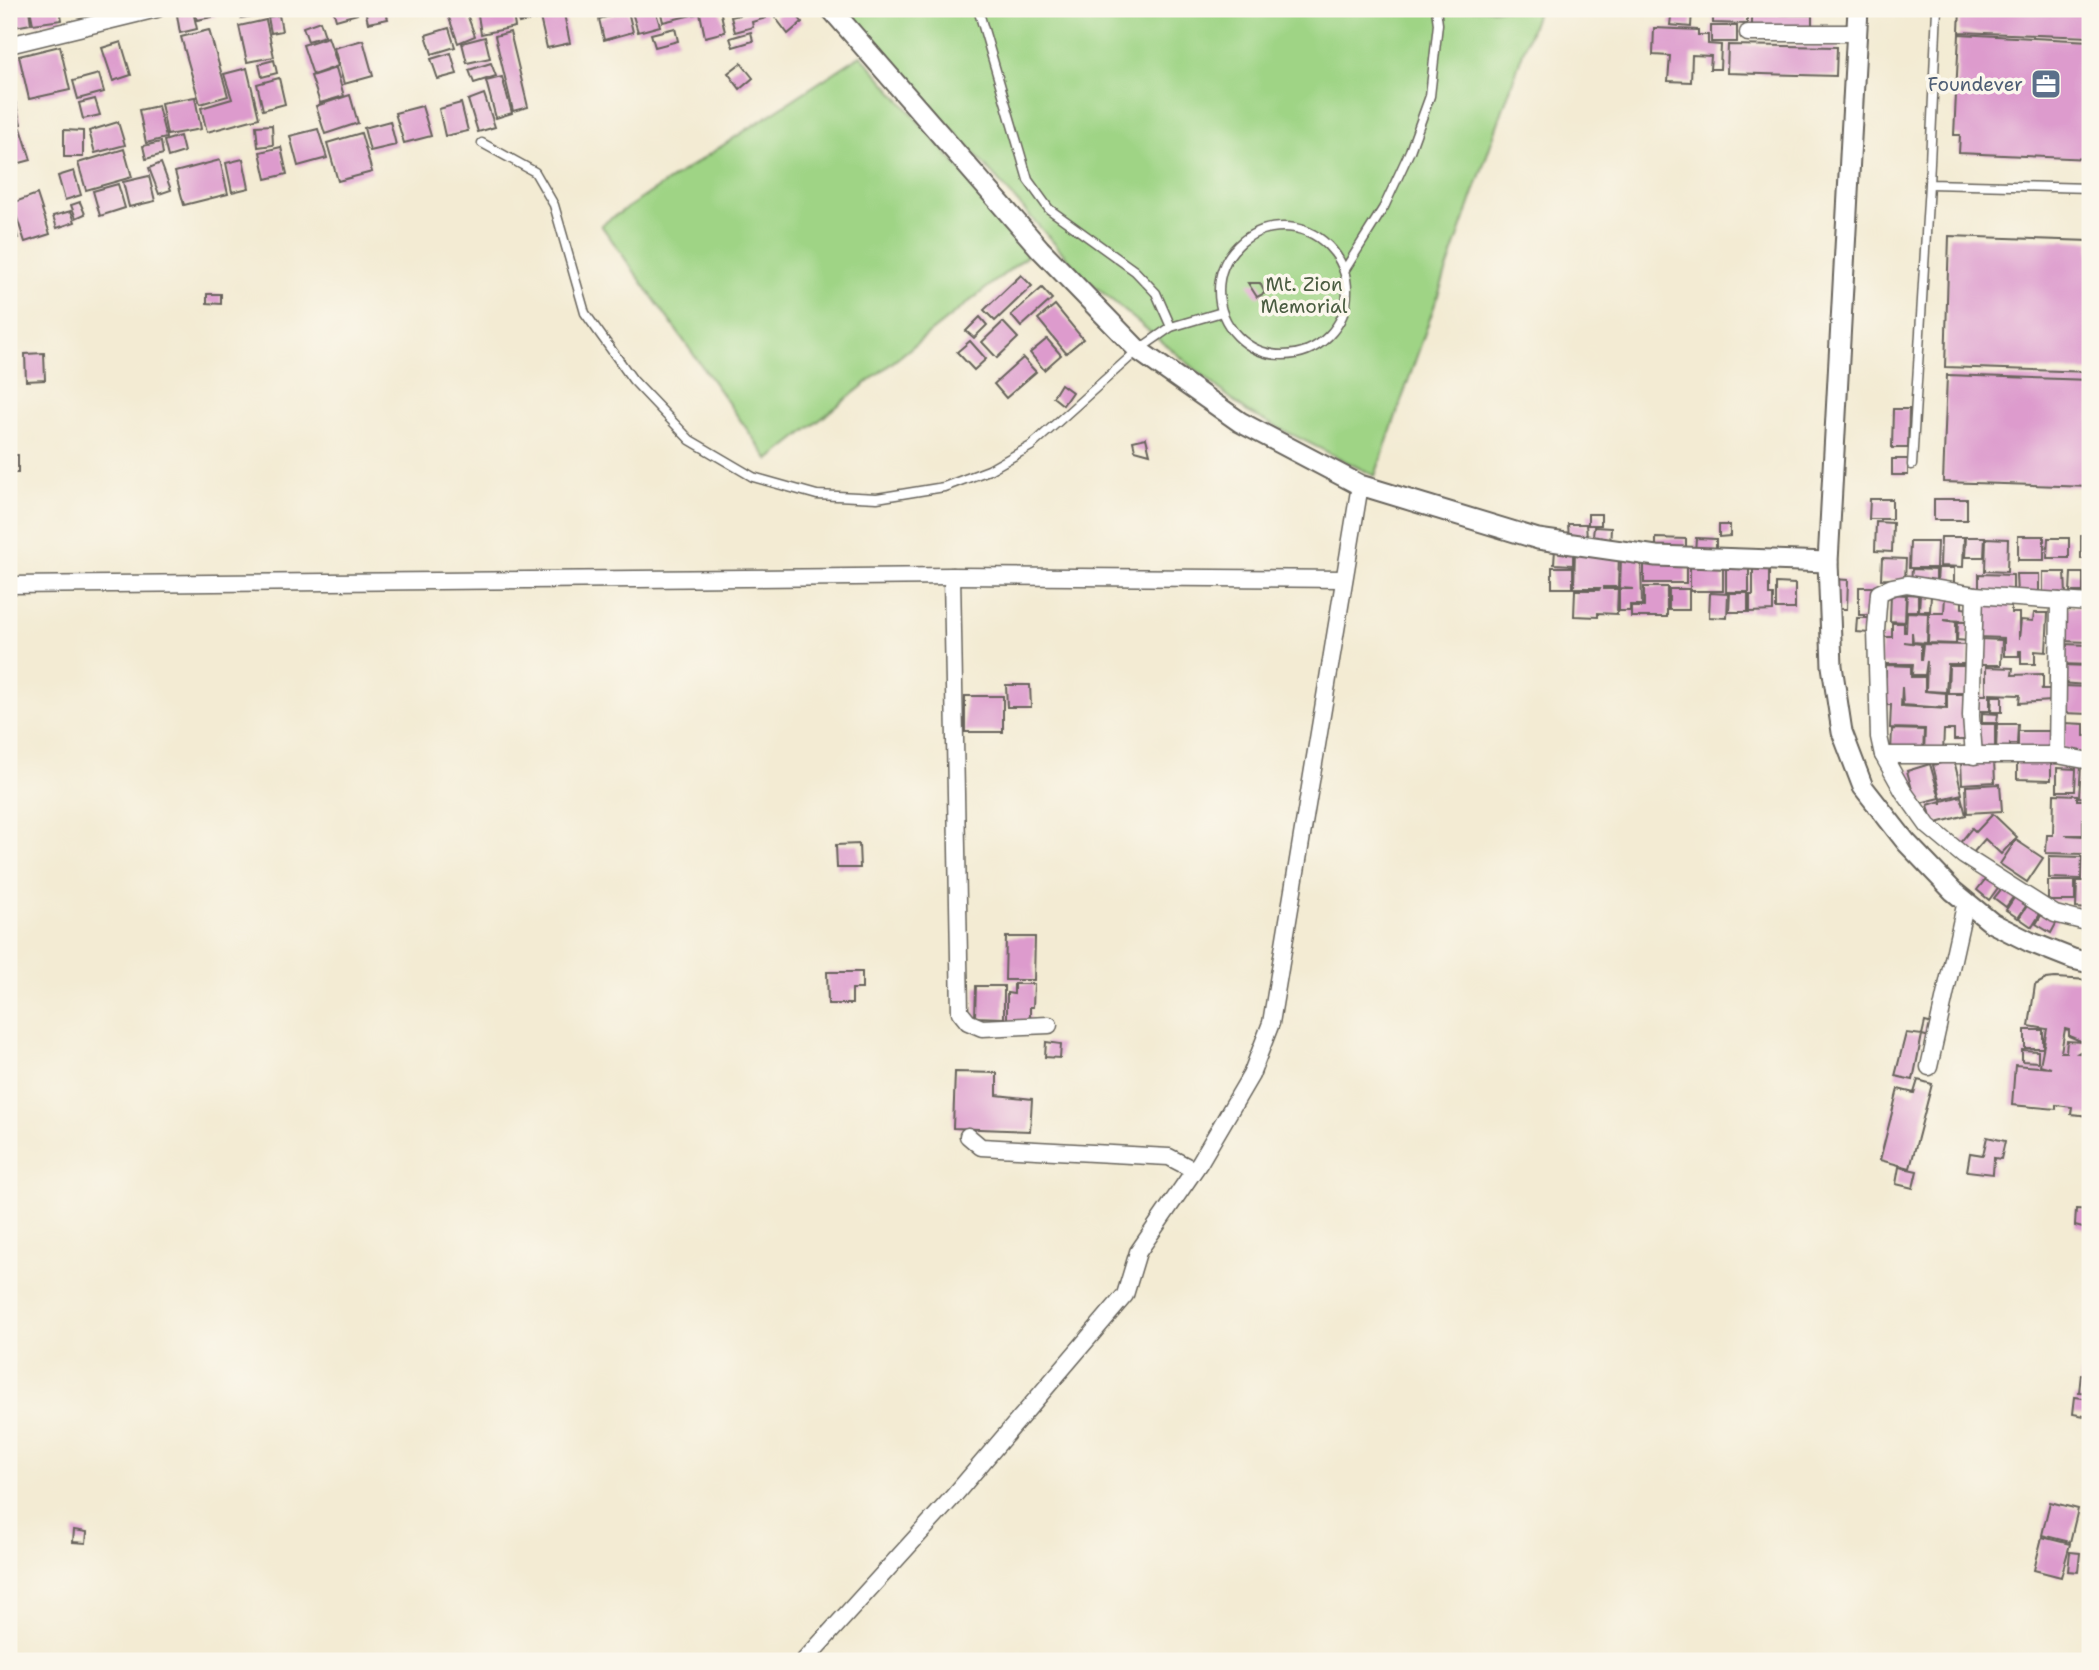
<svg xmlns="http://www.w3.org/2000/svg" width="2099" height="1670" viewBox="0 0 2099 1670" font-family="'Shantell Sans',sans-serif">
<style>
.green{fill:#9fd485;stroke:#5e7850;stroke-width:2}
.building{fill:#dd9bcd;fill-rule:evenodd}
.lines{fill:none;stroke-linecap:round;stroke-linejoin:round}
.service-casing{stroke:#67645c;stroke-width:11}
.minor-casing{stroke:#67645c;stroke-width:19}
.tertiary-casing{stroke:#67645c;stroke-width:23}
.service{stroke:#fff;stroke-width:8}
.minor{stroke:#fff;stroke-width:16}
.tertiary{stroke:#fff;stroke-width:19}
.labels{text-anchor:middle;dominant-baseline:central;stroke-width:7;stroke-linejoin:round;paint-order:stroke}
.service-label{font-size:19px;fill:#4e5e75;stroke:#fbf7ec;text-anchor:end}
.park-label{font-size:19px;fill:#4a5c41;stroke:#fbf7ec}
</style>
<rect width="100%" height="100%" fill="#fbf7ec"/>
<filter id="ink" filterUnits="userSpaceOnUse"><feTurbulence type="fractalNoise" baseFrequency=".0143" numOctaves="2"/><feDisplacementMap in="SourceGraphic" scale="14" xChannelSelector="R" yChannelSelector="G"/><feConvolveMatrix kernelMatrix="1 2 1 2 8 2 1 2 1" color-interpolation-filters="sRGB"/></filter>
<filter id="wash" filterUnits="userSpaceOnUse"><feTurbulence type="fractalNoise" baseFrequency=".00686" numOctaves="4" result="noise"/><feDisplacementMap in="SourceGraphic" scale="28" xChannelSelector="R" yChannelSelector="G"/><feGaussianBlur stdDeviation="1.57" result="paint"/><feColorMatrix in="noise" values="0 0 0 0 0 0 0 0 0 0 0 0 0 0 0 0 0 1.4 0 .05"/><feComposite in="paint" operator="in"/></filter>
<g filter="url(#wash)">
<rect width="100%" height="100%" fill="#f3ebd3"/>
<!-- green -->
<g class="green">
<path d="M845,9H1538L1375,476L1247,412L1086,279Z"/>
<path d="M861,55L1032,252L769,460L601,225Z"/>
</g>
<g id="blocks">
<!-- building -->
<g class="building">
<path d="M9,9H29L31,24L9,28Z"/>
<path d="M30,9H60L62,20L33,24Z"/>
<path d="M215,9L217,16L197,20L194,10Z"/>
<path d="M239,9H262L263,14L241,18Z"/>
<path d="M333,9H355L357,14L336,20Z"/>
<path d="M365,9H385L388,19L368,23Z"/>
<path d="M465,9L475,36L458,43L448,15Z"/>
<path d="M477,9H512L515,27L481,34Z"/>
<path d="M515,9H534L536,19L519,23Z"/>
<path d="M538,9H563L570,43L547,48Z"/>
<path d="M631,9H655L660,26L638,32Z"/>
<path d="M660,9H720L725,32L705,37L700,13L663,22Z"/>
<path d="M764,9L766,18L752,22L753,27L735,32L731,17Z"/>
<path d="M785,9H792L802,22L788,34L775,17Z"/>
<path d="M1672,9H1692L1691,27L1670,25Z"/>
<path d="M1960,9H2090V37L1959,32Z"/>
<path d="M193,11L197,29L180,33L177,15Z"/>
<path d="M628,11L633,32L604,40L599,19Z"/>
<path d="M1713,14L1747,15V24L1713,23Z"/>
<path d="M1752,14L1812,15V29L1752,28Z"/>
<path d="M279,15L282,31L271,33L268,17Z"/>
<path d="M266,20L274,57L247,62L239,26Z"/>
<path d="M320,21L325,36L308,41L303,27Z"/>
<rect x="1711" y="26" width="26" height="16"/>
<path d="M449,28L455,47L432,54L426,35Z"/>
<path d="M675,28L678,41L655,47L651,34Z"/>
<path d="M1654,28L1698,30V35H1708V44L1721,45L1720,69H1710L1711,56L1692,55L1691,82L1668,81L1670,56L1653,55Z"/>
<path d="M209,30L228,96L200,104L181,37Z"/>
<path d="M510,32L528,107L513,111L495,36Z"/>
<path d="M751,32L753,41L733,47L730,38Z"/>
<path d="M1959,34L2090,41V159L1959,153L1960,135H1954Z"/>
<path d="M328,37L338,66L313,75L303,45Z"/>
<path d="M485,37L490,58L467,63L462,43Z"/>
<path d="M363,40L373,76L344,84L334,48Z"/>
<path d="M121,42L131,75L113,81L102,48Z"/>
<path d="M1728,45L1837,47L1836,76L1727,73Z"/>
<path d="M60,46L70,90L29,99L19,56Z"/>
<path d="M451,53L457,74L438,79L431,59Z"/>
<path d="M274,60L277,73L262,77L259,64Z"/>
<path d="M491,63L496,76L474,83L469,70Z"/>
<path d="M741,63L753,78L740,89L728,73Z"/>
<path d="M247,68L259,118L207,132L201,108L232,99L224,74Z"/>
<path d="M336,68L344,96L320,103L311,76Z"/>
<path d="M99,74L104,92L78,99L73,81Z"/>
<path d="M502,77L512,113L496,118L486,81Z"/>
<path d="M279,78L285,104L263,110L257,84Z"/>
<path d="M484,94L495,127L478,132L468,100Z"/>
<path d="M350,95L358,123L325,134L316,106Z"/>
<path d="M195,97L201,129L167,135L161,103Z"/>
<path d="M95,99L100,115L83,119L79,103Z"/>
<path d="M15,101L21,124L9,127V103Z"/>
<path d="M461,103L468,131L445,136L439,109Z"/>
<path d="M158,106L166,138L146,143L139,110Z"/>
<path d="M422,106L431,136L404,143L395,113Z"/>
<path d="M390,121L396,145L370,151L364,128Z"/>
<path d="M118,122L125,145L95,153L89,131Z"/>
<path d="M272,125L273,145L258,147L256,126Z"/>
<path d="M21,128L31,160L9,166V132Z"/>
<path d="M318,129L327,158L298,166L290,136Z"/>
<path d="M64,130L83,131V157H64Z"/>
<path d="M361,133L372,172L338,181L327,143Z"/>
<path d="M180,136L184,152L168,157L164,141Z"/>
<path d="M161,142L163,154L146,159L143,146Z"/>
<path d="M281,147L287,174L266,179L260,152Z"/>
<path d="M124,149L132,177L86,190L78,163Z"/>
<path d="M243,159L249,188L232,192L226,163Z"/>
<path d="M220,160L228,194L184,205L175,172Z"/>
<path d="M161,163L171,190L159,194L149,168Z"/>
<path d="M74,171L81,195L65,200L58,176Z"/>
<path d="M149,176L155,201L129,207L123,182Z"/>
<path d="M118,184L125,208L100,216L93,191Z"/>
<path d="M37,194L50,234L25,242L12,203Z"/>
<path d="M80,202L85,214L76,218L71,205Z"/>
<path d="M9,205L18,238L9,240Z"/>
<path d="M71,211L75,222L57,228L53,216Z"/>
<path d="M1949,236L2090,241V372L1945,367Z"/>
<path d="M1021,275L1032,286L995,321L984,310Z"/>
<path d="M1248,283H1260L1265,293L1257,297Z"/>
<path d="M1042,288L1052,299L1021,327L1011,315Z"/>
<path d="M207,294H221V304L207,303Z"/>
<path d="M1055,305L1083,339L1066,353L1038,319Z"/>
<path d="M980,317L987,325L974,338L966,331Z"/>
<path d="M1003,322L1018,338L997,358L982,342Z"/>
<path d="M1047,339L1061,355L1044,370L1030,353Z"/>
<path d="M970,341L986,359L974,370L957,352Z"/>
<path d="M44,353L45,380L26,381L25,354Z"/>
<path d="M1023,358L1036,372L1006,398L994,384Z"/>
<path d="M1947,375L2090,380V487L1943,482Z"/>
<path d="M9,376H13L11,428H9Z"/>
<path d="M1061,384L1072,392L1063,405L1053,397Z"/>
<path d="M1893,409H1909L1908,448H1892Z"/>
<path d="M1146,438L1150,454L1135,450L1133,441Z"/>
<rect x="9" y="455" width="9" height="18"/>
<rect x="1892" y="459" width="16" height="16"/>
<path d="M1870,499H1892V519H1869Z"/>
<rect x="1934" y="499" width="33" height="21"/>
<rect x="1588" y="514" width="13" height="11"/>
<path d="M1876,522L1893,523L1892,552L1875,551Z"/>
<path d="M1568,524H1586L1587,538H1569Z"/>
<path d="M1719,525H1730V536L1719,537Z"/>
<path d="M1594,527L1611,528L1610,546L1592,545Z"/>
<rect x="2018" y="536" width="26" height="24"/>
<rect x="2081" y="536" width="9" height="23"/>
<path d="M1941,537H1964L1963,567L1940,566Z"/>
<path d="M1966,537H1985L1984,557H1965Z"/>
<path d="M1656,538L1686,539V554L1656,553Z"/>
<path d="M1696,538L1716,539V554L1695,553Z"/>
<path d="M1986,538L2008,539L2007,572L1985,571Z"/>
<path d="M2048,538H2069V558H2047Z"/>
<path d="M1910,542H1937L1936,568H1909Z"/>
<path d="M1555,549L1573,550V565L1554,564Z"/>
<path d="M1575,551L1619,555L1618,587H1604V589H1618L1617,614L1598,613V617L1574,616L1575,590H1599L1600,588H1574Z"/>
<path d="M1621,557H1641L1642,605H1630V611H1619V589H1634L1620,588Z"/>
<path d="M1882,558L1906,559L1905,580L1881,579Z"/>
<rect x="1644" y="560" width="42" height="23"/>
<path d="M1723,562V591H1690V563Z"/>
<rect x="1726" y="563" width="23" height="29"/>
<path d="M1753,565H1769V595H1773V611L1750,612V595H1753Z"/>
<rect x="1552" y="567" width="21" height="21"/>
<path d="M1938,568H1954V583L1937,582Z"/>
<path d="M1912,569L1936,570V583L1911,582Z"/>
<path d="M2043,572H2065L2066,596H2043Z"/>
<path d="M2071,573H2083V592H2070Z"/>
<path d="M1979,574L2013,575V592L1979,591Z"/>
<path d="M2016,574H2039V593L2017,594Z"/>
<path d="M1833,579L1848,580L1847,609H1832Z"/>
<path d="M1776,583L1795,584V609H1776Z"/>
<path d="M1644,587H1667V617H1631V607H1644Z"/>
<rect x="1859" y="587" width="16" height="28"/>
<rect x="1669" y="589" width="20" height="21"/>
<path d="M1710,593L1728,594L1727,618L1709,617Z"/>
<path d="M1730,593H1748V612H1729Z"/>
<path d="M1891,594L1906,595L1905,622L1890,621Z"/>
<path d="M1907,594L1918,595V611H1906Z"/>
<path d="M1920,595L1931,596L1930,611H1919Z"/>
<path d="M1945,596H1962V608L1968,609L1967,621L1943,620L1956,622V644L1928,643L1929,613H1944Z"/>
<path d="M1979,602L2011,603V613H2019V639L2021,620L2033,621L2034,613H2048L2046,652L2035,651V664H2021V651H2019V656H2004V638L1978,637Z"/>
<path d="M2063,607L2090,608V642L2061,641Z"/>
<path d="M1907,612L1928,613L1927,643L1913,642L1912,632V643L1904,642L1921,644V661L1923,644L1969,645L1968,664H1948L1946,692L1926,691L1927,661L1925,675H1912L1913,664H1880L1881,637H1892V623H1904V632H1906Z"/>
<path d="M1857,618H1871L1870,633L1856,632Z"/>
<path d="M1958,622H1968V641L1957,640Z"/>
<path d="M1979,639L2002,640L2001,665H1978Z"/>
<path d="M2062,644L2090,645V665L2061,664Z"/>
<path d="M1886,665L1911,666V677H1925V691L1946,693V708L1903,705L1902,687L1901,706L1947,709V694H1967L1968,740H1954V730H1944L1943,753H1924L1925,729L1890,728L1891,705H1883L1882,676H1886Z"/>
<path d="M2061,665L2088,666L2087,685L2060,683Z"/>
<path d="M1949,666H1969V693H1948Z"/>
<path d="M1986,667L2013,668L2012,675L2043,674V688L2041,689H2052V701L2019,703L2020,695L1990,694V711H1974V695H1986Z"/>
<path d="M1006,685H1030L1031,707H1007Z"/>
<path d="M2063,686L2089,687L2090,714L2062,713Z"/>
<rect x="965" y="696" width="38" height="36"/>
<path d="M1992,696H2002V712H1991Z"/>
<path d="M1982,713L1998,714L1997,723H1982Z"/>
<path d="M2064,723L2084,724V736H2090V753H2063Z"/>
<path d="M1977,724H1995V751H1976Z"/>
<path d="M1997,724H2018L2017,744H2010V753L1996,752Z"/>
<path d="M1892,729L1924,730L1923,754L1891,753Z"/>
<rect x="2018" y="731" width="35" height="20"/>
<path d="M2017,759H2051V780L2017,779Z"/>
<path d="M1954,760L1962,794L1941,799L1933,765Z"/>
<path d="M1994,760L1995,782L1962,784L1961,762Z"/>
<path d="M1930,764L1940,798L1916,804L1907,771Z"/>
<path d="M2081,766H2090V798L2079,797Z"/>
<path d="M2057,768L2076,769L2075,791H2057Z"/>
<path d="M2000,784L2002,811L1967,813L1966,786Z"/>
<path d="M2054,794L2077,795V800H2083V835H2065L2084,836V854L2046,853L2047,835H2053Z"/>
<path d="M1961,796L1966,815L1933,824L1928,805L1941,801L1942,804V801Z"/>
<path d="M1993,814L2017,837L2001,854L1985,839L1972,854L1960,843L1972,828L1976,832Z"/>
<rect x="2085" y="832" width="5" height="29"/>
<path d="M2016,840L2043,858L2027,882L2000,864Z"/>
<path d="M859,844L860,868H837L836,845Z"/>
<path d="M2049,856L2082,857L2081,879L2049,878Z"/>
<path d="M1988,876L2000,885L1989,900L1977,890Z"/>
<rect x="2048" y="881" width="27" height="20"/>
<path d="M2077,881H2090V909L2076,908Z"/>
<path d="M2003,887L2014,896L2006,907L1994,898Z"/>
<path d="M2016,895L2028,903L2018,918L2006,910Z"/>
<path d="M2029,903L2042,911L2032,927L2019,918Z"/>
<path d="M2043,912L2058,920L2051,933L2036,924Z"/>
<path d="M1006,937H1035L1034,980H1005Z"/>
<path d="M827,972H862V989H852V1004H828Z"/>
<path d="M2055,978L2090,980V1043L2083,1042V1050L2078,1053L2090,1054V1116L2071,1114L2072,1107L2056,1105V1109L2012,1105L2015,1065L2051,1068L2040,1065L2047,1029L2029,1026L2035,985L2046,979ZM2065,1029L2069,1030V1036L2083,1042L2067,1041L2066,1052H2061Z"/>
<path d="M1014,984H1034L1033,1007H1030V1021H1007V993L1014,994Z"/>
<path d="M976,986H1004V1018L975,1017Z"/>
<path d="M1925,1022L1933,1024L1930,1037L1922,1035L1913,1080L1895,1076L1906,1033L1922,1035Z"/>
<rect x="2025" y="1030" width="18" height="18"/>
<path d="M1046,1042L1061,1044L1060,1058L1045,1057Z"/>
<path d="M2022,1050L2038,1051V1062L2022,1061Z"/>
<path d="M955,1072L997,1073V1095L1032,1099L1030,1131L953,1128Z"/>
<path d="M1918,1080L1932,1084L1910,1168L1880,1160L1898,1089L1914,1093Z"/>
<path d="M1987,1137L2005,1141L2001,1159L1994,1158L1993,1174L1967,1171L1970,1153L1983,1155Z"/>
<path d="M1899,1167L1917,1171L1913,1188L1896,1184Z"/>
<path d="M2076,1209L2090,1210V1230L2075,1226Z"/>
<path d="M2081,1374L2090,1375V1393L2079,1392Z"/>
<path d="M2075,1397L2090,1399V1417L2073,1414Z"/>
<path d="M2050,1502L2078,1509L2070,1542L2042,1535Z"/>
<path d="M74,1530L87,1532L86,1543L73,1542Z"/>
<path d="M2042,1537L2070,1544L2061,1577L2034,1570Z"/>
<path d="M2070,1552L2080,1553L2078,1572L2068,1571Z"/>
</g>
</g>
</g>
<g filter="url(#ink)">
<use href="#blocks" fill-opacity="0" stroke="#67645c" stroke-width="2"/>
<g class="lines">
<!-- service casing -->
<g class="service-casing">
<g id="service">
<path d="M978,9L1028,180L1049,209L1135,271L1156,293L1171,327"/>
<path d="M1937,9L1929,184L2090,188"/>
<path d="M482,143L535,172L554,205L585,313L633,380L690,440L753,477L817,495L877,498L944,487L989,470L1031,446L1138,350L1171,327L1222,312"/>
<circle cx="1283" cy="291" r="64"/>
<path d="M1344,271L1384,207L1410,151L1430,96L1438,24L1436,9"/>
<path d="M1912,465L1929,184"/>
</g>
</g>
<!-- minor casing -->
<g class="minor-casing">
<g id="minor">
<path d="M1748,33H1857"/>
<path d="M9,45L157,9"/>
<path d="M952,576L960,1012L968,1022L982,1028L1049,1025"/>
<path d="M9,585L952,576L1344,579"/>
<path d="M2090,603L1975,595L1907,584L1892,587L1879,593L1876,630L1879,737L1883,755L1903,791L1928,826L1964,856L2055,914L2090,923"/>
<path d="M1883,755H2057L2090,761"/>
<path d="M2057,755L2059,601"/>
<path d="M1974,756L1971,716L1975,595"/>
<path d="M1929,1067L1966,901"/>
<path d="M968,1136L981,1147L1169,1157L1194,1170"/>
<path d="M804,1661L952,1498L1125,1295L1138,1252L1200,1162L1251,1075L1271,1023L1360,485"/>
</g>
</g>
<!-- tertiary casing -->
<g class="tertiary-casing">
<g id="tertiary">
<path d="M831,9L1040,249L1138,350L1240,422L1360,485L1538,539L1656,556L1828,562"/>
<path d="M1858,9L1828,562L1832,666L1842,732L1863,787L1906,842L1953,891L1992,923L2030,942L2073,959L2090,963"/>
</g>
</g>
<!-- service -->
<use href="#service" class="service"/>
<!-- minor -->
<use href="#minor" class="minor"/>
<!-- tertiary -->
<use href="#tertiary" class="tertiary"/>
</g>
</g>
<!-- icons -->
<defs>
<g id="office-square" transform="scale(1.575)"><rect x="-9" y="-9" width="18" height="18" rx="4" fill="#5c6f8a" stroke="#fbf7ec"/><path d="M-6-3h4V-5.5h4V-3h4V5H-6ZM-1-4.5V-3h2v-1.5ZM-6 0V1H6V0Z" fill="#fff"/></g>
</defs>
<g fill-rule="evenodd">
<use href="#office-square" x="2046" y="84"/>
</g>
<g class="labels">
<!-- service labels -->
<g class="service-label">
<text x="2023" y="84">Foundever</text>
</g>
<!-- park labels -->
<g class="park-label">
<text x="1304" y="284">Mt. Zion<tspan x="1304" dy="22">Memorial</tspan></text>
</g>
</g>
<!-- margin -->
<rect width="2099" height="1670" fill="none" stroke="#fbf7ec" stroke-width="35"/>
</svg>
